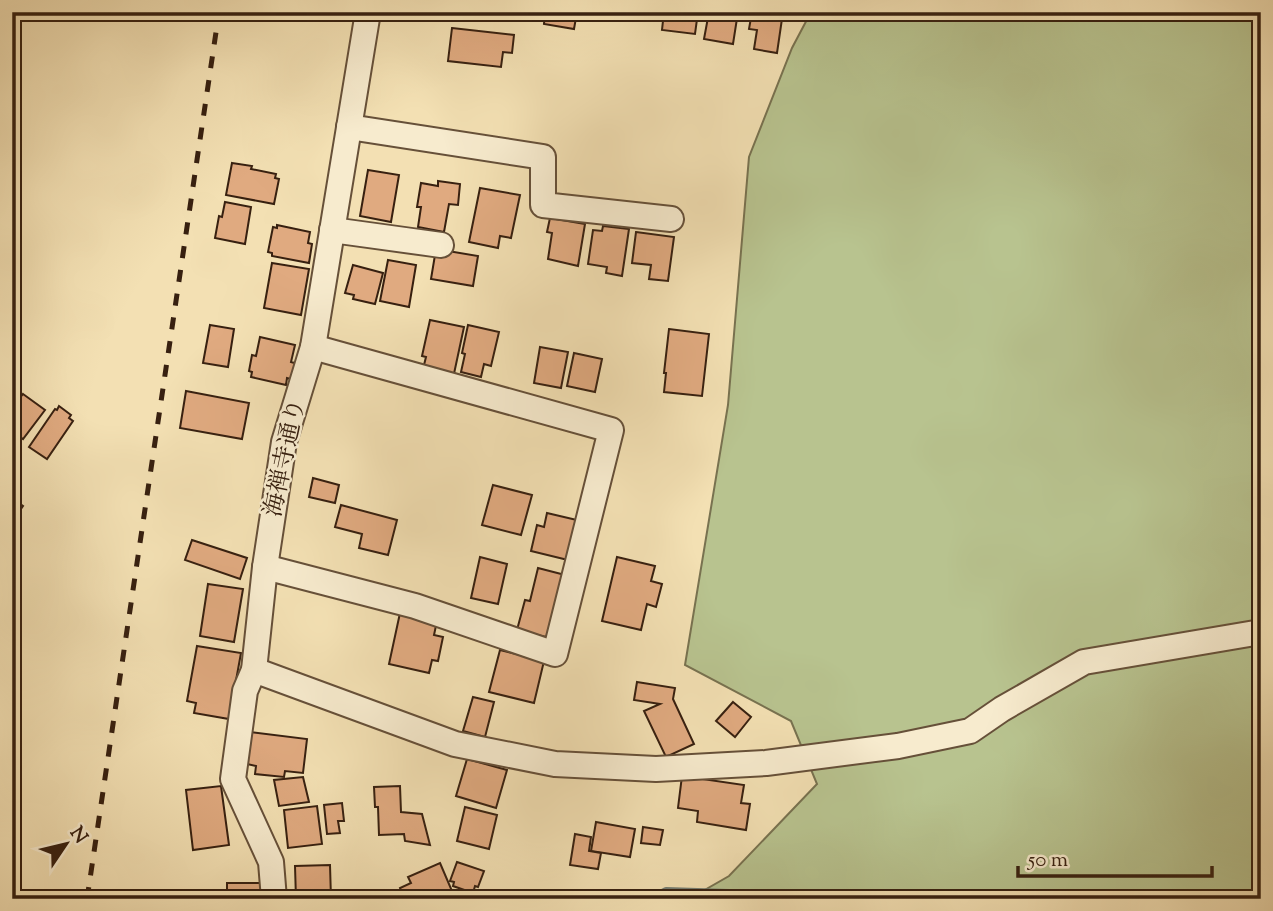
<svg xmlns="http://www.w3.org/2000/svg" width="1273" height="911" viewBox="0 0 1273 911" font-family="'Sorts Mill Goudy','Noto Serif JP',serif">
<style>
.green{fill:#b8c38f;stroke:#787250;stroke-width:2}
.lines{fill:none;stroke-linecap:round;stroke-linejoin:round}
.stream{stroke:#747d72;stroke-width:8}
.building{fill:#e0aa80;stroke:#372010;stroke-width:2}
.minor-casing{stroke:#665039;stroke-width:28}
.minor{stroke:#f7ebce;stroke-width:24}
.rail{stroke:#372010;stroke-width:5;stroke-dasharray:12 12;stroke-linecap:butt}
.labels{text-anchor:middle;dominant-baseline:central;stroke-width:5;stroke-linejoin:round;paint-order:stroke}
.street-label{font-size:24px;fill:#372010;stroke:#f7ebce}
</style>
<rect width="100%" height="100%" fill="#f3e0b3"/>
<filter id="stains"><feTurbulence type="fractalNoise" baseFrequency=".00286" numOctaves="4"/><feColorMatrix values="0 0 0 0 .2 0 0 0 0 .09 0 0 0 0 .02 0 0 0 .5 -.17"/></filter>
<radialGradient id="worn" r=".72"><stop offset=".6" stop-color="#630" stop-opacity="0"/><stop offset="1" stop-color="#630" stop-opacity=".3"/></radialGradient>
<!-- green -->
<path class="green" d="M811,12H1261V899H689L729,876L817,784L791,721L685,665L728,405L749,157L792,48Z"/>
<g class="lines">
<!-- stream -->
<path class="stream" d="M651,899L666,891L760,894"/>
</g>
<!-- building -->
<g class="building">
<path d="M545,12H577L574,29L544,24Z"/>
<path d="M664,12H698L695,34L662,30Z"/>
<path d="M709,12H738L733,44L704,39Z"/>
<path d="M752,12H783L777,53L754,49L757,30L749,29Z"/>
<path d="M452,28L514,35L512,53L503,52L501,67L448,61Z"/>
<path d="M232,163L252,166L251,169L276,174L275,178L279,179L274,204L226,195Z"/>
<path d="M368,170L399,175L391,222L360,216Z"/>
<path d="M438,181L460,184L458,205L449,204L444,232L418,227L421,207H417L421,183L438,186Z"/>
<path d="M480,188L520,195L511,238L500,236L498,248L469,242Z"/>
<path d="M225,202L251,207L245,244L215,238L219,216L222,217Z"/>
<path d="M550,218L585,224L578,266L548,259L552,233L547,232Z"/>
<path d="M277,225L310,232L308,243L312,244L309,263L272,256V253L268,252L273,227L277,228Z"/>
<path d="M603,226L629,229L622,276L606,273L607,267L588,264L593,230L602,231Z"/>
<path d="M636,232L674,237L668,281L649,279L651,265L632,263Z"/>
<path d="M436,249L478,256L473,286L431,279Z"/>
<path d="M388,260L416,265L409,307L380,301Z"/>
<path d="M272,263L309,269L301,315L264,308Z"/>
<path d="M353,265L383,273L375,304L353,299L354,295L345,293Z"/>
<path d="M430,320L464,327L452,383L421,377L426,357L422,356Z"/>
<path d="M210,325L234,329L228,367L203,363Z"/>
<path d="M468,325L499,332L491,366L484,364L481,377L461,372L465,354L462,353Z"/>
<path d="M669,329L709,334L702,396L664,392L666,373H664Z"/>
<path d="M260,337L295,345L291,362L298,364L294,380L287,378L286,385L251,377L252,372L249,371L252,355L256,356Z"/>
<path d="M540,347L568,352L561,388L534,383Z"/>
<path d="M574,353L602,359L595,392L567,386Z"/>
<path d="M186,391L249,403L242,439L180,428Z"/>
<path d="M23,394L45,410L23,439L12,431V408Z"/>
<path d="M59,406L71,415L69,418L73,421L47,459L29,447L55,409L57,410Z"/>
<path d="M313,478L339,485L335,503L309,497Z"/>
<path d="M493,485L532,495L521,535L482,525Z"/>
<path d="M12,498L23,506L12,522Z"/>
<path d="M341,505L397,520L388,555L359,548L362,534L335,527Z"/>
<path d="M547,513L581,521L572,561L531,551L537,525L544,527Z"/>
<path d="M192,540L247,558L240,579L185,560Z"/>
<path d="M480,557L507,564L498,604L471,598Z"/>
<path d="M617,557L655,566L651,581L662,584L656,607L647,604L641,630L602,621Z"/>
<path d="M538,568L569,576L554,639L517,630L525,600L530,601Z"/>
<path d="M208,584L243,589L234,642L200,636Z"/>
<path d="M400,613L437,621L434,635L443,637L438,661L432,660L429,673L389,664Z"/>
<path d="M197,646L241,653L229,719L194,713L196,703L187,701Z"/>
<path d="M500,650L544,661L534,703L489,692Z"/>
<path d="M637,682L675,688L673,699L694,744L666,757L644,711L660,704L634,700Z"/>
<path d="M473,697L494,702L485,737L463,731Z"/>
<path d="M733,702L751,717L735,737L716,721Z"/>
<path d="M250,732L307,739L303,773L285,771L284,777L255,774L256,766L247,764Z"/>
<path d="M467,759L507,770L496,808L456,796Z"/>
<path d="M682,776L744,785L741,803L750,804L746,830L697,822L698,811L678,808Z"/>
<path d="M303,777L309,802L279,806L274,780Z"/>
<path d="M221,786L229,845L193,850L186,790Z"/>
<path d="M400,786L401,812L422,814L430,845L405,841L404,834L379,835L378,807H375L374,787Z"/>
<path d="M342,803L344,821H338L340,833L327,834L324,805Z"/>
<path d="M317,806L322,844L288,848L284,810Z"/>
<path d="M465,807L497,815L489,849L457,841Z"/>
<path d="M596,822L635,829L630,857L591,851Z"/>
<path d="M643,827L663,830L660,845L641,843Z"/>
<path d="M575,834L591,837L589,851L601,853L598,869L570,865Z"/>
<path d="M457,862L484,871L478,887L475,886L473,893L453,886L454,882L450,881Z"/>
<path d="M440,863L452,891L447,894L449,899H404L400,888L411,883L408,877Z"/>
<path d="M330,865L331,899H296L295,866Z"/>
<rect x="227" y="883" width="45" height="16"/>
</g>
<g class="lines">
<!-- minor casing -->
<g class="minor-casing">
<g id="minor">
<path d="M349,127L543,157V205L671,219"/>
<path d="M332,230L441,245"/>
<path d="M265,567L415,606L555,654L611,430L313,347"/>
<path d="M254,670L455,744L555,764L656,769L766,763L898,746L970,731L1002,709L1084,662L1261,632"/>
<path d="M274,899L271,862L233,779L245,691L254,670L265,567L284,442L313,347L368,12"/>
</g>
</g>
<!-- minor -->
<use href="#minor" class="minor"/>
<!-- rail -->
<path class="rail" d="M87,899L219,12"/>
</g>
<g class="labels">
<!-- street labels -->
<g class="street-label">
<text transform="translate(286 458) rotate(-78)">海禅寺通り</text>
</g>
</g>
<!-- margin -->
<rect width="1273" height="911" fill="none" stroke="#f3e0b3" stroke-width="42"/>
<rect x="14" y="14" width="1245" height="883" fill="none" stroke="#372010" stroke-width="3.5"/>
<rect x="21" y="21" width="1231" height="869" fill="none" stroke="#372010" stroke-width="2"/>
<!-- north arrow -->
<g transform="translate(66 844) rotate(55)" stroke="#f7ebce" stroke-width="5" paint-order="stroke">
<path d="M0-5L12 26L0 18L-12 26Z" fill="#372010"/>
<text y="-10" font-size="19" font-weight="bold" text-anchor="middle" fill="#372010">N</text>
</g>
<!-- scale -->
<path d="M1018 866v10h194v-10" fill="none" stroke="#372010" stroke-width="3.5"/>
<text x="1028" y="866" font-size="21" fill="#372010" stroke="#f7ebce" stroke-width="5" paint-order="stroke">50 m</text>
<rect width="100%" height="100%" filter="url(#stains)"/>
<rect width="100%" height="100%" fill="url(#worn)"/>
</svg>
